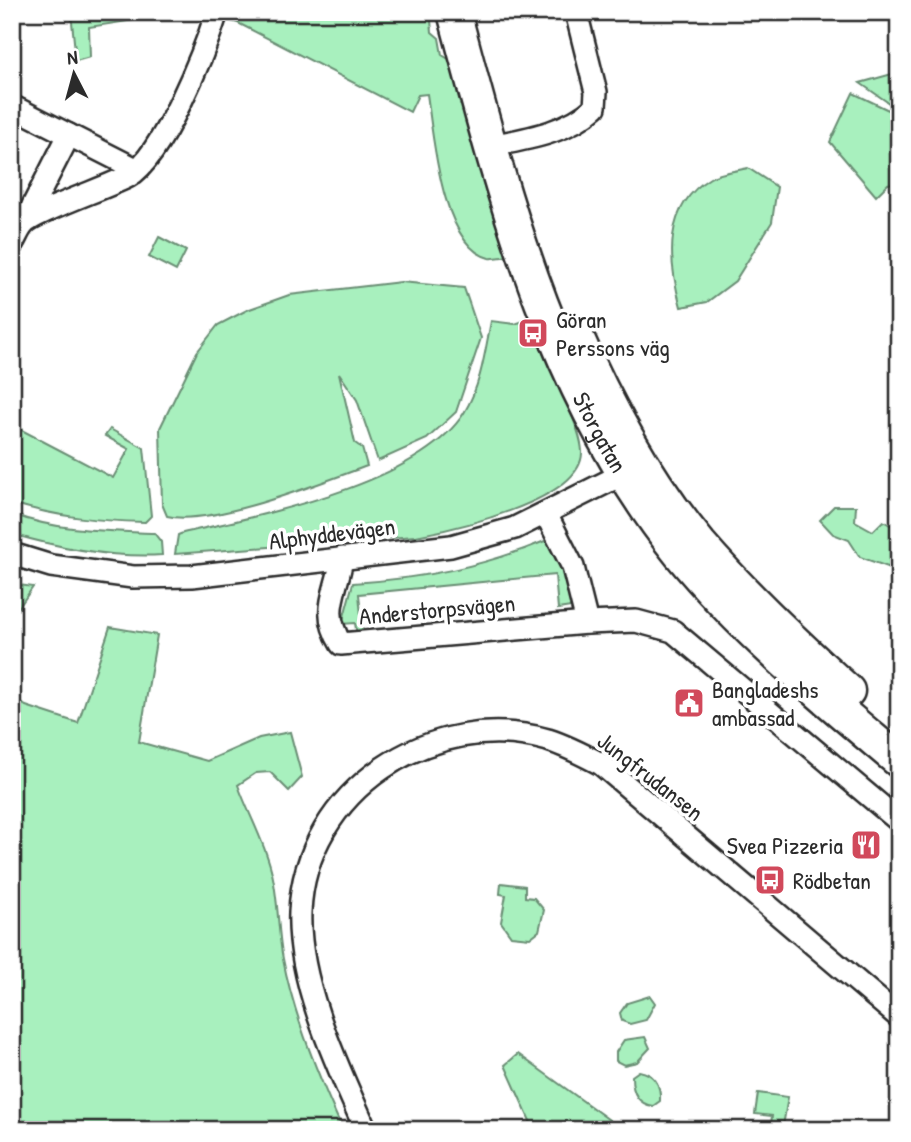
<svg xmlns="http://www.w3.org/2000/svg" width="911" height="1142" viewBox="0 0 911 1142" font-family="'Patrick Hand',sans-serif">
<style>
.green{fill:#a8f0be;stroke:#6a8e74;stroke-width:2}
.lines{fill:none;stroke-linecap:round;stroke-linejoin:round}
.street-casing{stroke:#2b2b2b;stroke-width:26}
.secondary-casing{stroke:#2b2b2b;stroke-width:37}
.street{stroke:#fff;stroke-width:21}
.secondary{stroke:#fff;stroke-width:32}
.labels{text-anchor:middle;dominant-baseline:central;stroke-width:7;stroke-linejoin:round;paint-order:stroke}
.poi-label{font-size:24px;fill:#2b2b2b;stroke:#fff;text-anchor:start}
.street-label{font-size:24px;fill:#2b2b2b;stroke:#fff}
</style>
<rect width="100%" height="100%" fill="#fff"/>
<filter id="ink" filterUnits="userSpaceOnUse"><feTurbulence type="fractalNoise" baseFrequency=".0143" numOctaves="2"/><feDisplacementMap in="SourceGraphic" scale="14" xChannelSelector="R" yChannelSelector="G"/><feConvolveMatrix kernelMatrix="1 2 1 2 8 2 1 2 1" color-interpolation-filters="sRGB"/></filter>
<g filter="url(#ink)">
<!-- green -->
<g class="green">
<path d="M71,12H185L89,27L90,57L76,61Z"/>
<path d="M198,12H439L440,18L431,20L432,32L439,38L442,55L455,63L511,256C505,256 495,259 489,258C441,246 433,133 427,94L418,95L410,112L238,23Z"/>
<path d="M899,72V110L860,83Z"/>
<path d="M853,93L899,115V182L888,184L876,196L830,142Z"/>
<path d="M748,168L777,187L772,222L735,281L707,302L681,307C668,261 663,207 710,178C720,172 736,171 748,168Z"/>
<path d="M159,237L186,251L176,271L149,257Z"/>
<path d="M401,282L464,288L481,338L456,412L427,439L378,461L357,400L339,373L355,443L362,448L367,466C322,482 211,527 167,516L162,504L160,428L197,352L218,325L247,310L289,295Z"/>
<path d="M529,319L532,338L536,337C547,364 582,426 582,453C581,501 453,529 416,536L175,554L178,535L183,533C262,515 419,484 464,413C481,385 485,352 491,321L515,324Z"/>
<path d="M12,425L113,478L129,449L105,436L110,429L144,448L151,516L145,522C99,521 56,517 12,503Z"/>
<path d="M834,506H856L855,521L873,531L883,521L899,530V571L860,557L849,540L833,534L820,520Z"/>
<path d="M12,514C57,531 106,531 154,533L161,542L162,555C112,558 60,548 12,534Z"/>
<path d="M550,539L567,578L571,607L558,609L555,575L359,594L363,636H357L355,623L342,624L353,583C425,578 483,567 550,539Z"/>
<path d="M12,584L33,587L12,617Z"/>
<path d="M110,627L157,635L139,742L207,761L259,738L290,732L302,777L289,791L270,772L256,773L238,785C248,813 264,841 271,869C279,899 277,929 283,959C294,1017 318,1076 343,1130H12V697L26,706L78,723Z"/>
<path d="M501,883L525,886V897L534,898L544,910L539,931L530,938L511,936L501,922L506,895L500,894Z"/>
<path d="M650,996L655,1003L646,1020L630,1024L622,1021L620,1013L627,1003Z"/>
<path d="M645,1037L650,1048L637,1062L624,1065L616,1061V1052L624,1040Z"/>
<path d="M518,1054L623,1130H534L505,1065Z"/>
<path d="M639,1071C655,1074 661,1085 660,1101L653,1106C637,1104 632,1091 632,1076Z"/>
<path d="M758,1093L788,1097L783,1126L771,1124L772,1116L755,1114Z"/>
</g>
<g class="lines">
<!-- street casing -->
<g class="street-casing">
<g id="street">
<path d="M12,106L136,169"/>
<path d="M490,146C526,139 567,133 595,107L596,92L576,12"/>
<path d="M24,223L69,135"/>
<path d="M12,244C16,238 18,231 23,225C33,212 109,187 129,176C163,156 205,50 217,12"/>
<path d="M546,514L573,567L587,623"/>
<path d="M12,554L51,566L133,577L192,576L451,546L515,528L635,468"/>
<path d="M342,558C337,593 320,610 341,644L587,623L636,621L673,631L899,821"/>
<path d="M366,1130C338,1067 297,982 300,912C305,791 432,707 548,740C567,746 584,755 601,764L899,1017"/>
</g>
</g>
<!-- secondary casing -->
<g class="secondary-casing">
<g id="secondary">
<path id="s1" d="M454,12C505,204 554,397 680,554C744,632 822,696 899,761"/>
<path d="M575,332C607,406 649,482 700,544C745,596 797,645 848,691"/>
</g>
</g>
<!-- street -->
<use href="#street" class="street"/>
<!-- secondary -->
<use href="#secondary" class="secondary"/>
</g>
</g>
<!-- icons -->
<defs>
<g id="bus-square" transform="scale(1.575)"><rect x="-9" y="-9" width="18" height="18" rx="4" fill="#d1495b" stroke="#fff"/><path d="M-5-6H5V4H4V6H2V4H-2V6H-4V4H-5ZM-3.5-4V0h7V-4ZM-3.5 1.2v1.5H-2V1.2ZM2 1.2v1.5H3.5V1.2Z" fill="#fff"/></g>
<g id="civic-square" transform="scale(1.575)"><rect x="-9" y="-9" width="18" height="18" rx="4" fill="#d1495b" stroke="#fff"/><path d="M-.6-6.5H3V-4.5H.6V-3L4-1V1h2V6H-6V1h2V-1L-.6-3ZM-1.2 2.5V6h2.4V2.5Z" fill="#fff"/></g>
<g id="restaurant-square" transform="scale(1.575)"><rect x="-9" y="-9" width="18" height="18" rx="4" fill="#d1495b" stroke="#fff"/><path d="M-5-6h1v4h1v-4h1v4h1v-4h1v5L-1.5 .5V6h-2V.5L-5-1ZM5-6V6H3V1.5H1.5Q1.5-4 5-6Z" fill="#fff"/></g>
</defs>
<g fill-rule="evenodd">
<use href="#bus-square" x="533" y="333"/>
<use href="#civic-square" x="689" y="703"/>
<use href="#restaurant-square" x="866" y="845"/>
<use href="#bus-square" x="770" y="880"/>
</g>
<g class="labels">
<!-- poi labels -->
<g class="poi-label">
<text x="556" y="319">Göran<tspan x="556" dy="28">Perssons väg</tspan></text>
<text x="712" y="689">Bangladeshs<tspan x="712" dy="28">ambassad</tspan></text>
<text x="843" y="845" text-anchor="end">Svea Pizzeria</text>
<text x="793" y="880">Rödbetan</text>
</g>
<!-- street labels -->
<g class="street-label">
<text stroke="none"><textPath href="#s1" startOffset="446">Storgatan</textPath></text>
<text transform="translate(332 533) rotate(-7)">Alphyddevägen</text>
<text transform="translate(437 609) rotate(-5)">Anderstorpsvägen</text>
<text transform="translate(651 776) rotate(38)">Jungfrudansen</text>
</g>
</g>
<!-- margin -->
<rect width="911" height="1142" fill="none" stroke="#fff" stroke-width="42"/>
<rect x="21" y="21" width="869" height="1100" fill="none" stroke="#2b2b2b" stroke-width="2.5" filter="url(#ink)"/>
<!-- north arrow -->
<g transform="translate(74 74) rotate(354)" stroke="#ffffff" stroke-width="5" paint-order="stroke">
<path d="M0-5L12 26L0 18L-12 26Z" fill="#2b2b2b"/>
<text y="-10" font-size="19" font-weight="bold" text-anchor="middle" fill="#2b2b2b">N</text>
</g>
</svg>
